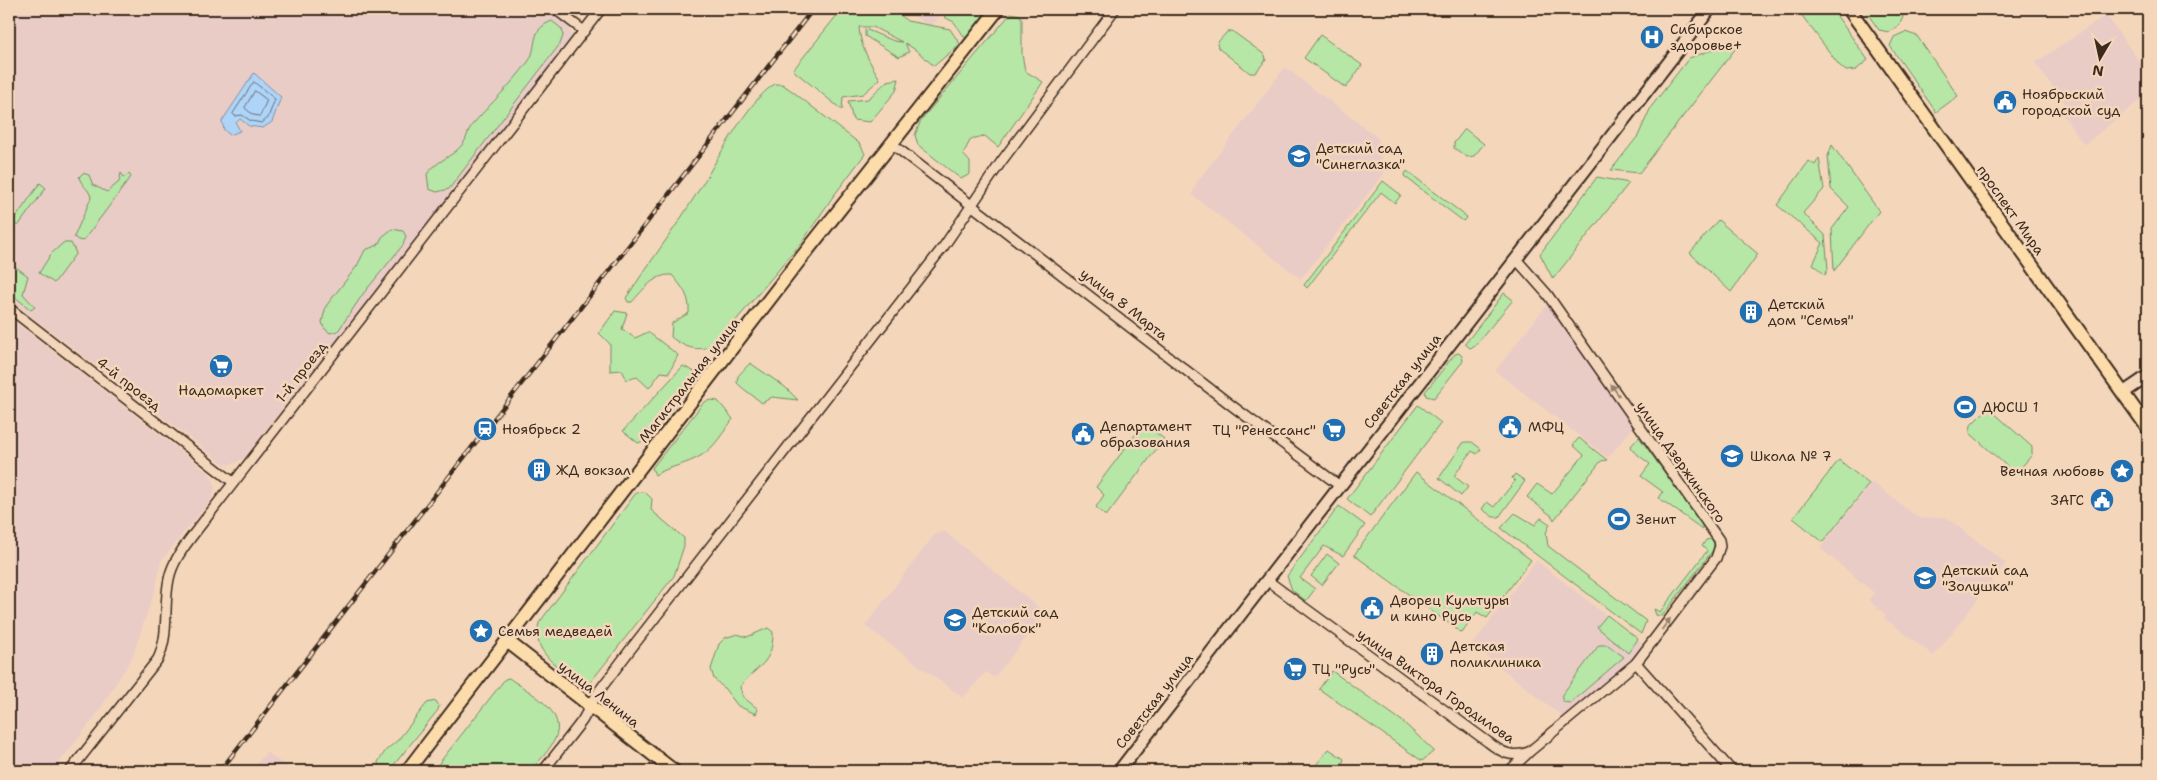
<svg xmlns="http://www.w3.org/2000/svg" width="2157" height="780" viewBox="0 0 2157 780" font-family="'Shantell Sans',sans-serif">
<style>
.built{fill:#eaccc6}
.green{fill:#b6e7a7;stroke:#788862}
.water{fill:#aed4f8;stroke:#8090a1}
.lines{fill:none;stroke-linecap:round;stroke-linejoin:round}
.shore{stroke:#696e75;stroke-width:1}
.street-casing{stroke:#3b2a1e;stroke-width:12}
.secondary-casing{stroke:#3b2a1e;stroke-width:15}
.primary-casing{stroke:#3b2a1e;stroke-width:16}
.street{stroke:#f4d7bb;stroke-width:9}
.secondary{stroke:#f4d7bb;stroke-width:11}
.primary{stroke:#fddcac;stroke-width:12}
.rail-casing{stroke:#3b2a1e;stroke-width:4.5}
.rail{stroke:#f4d7bb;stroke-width:2.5;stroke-dasharray:8;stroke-linecap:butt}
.oneway{fill:#98806c}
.labels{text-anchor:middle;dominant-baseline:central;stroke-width:5;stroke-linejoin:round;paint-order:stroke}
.poi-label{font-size:14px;fill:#3b2a1e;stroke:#f4d7bb;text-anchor:start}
.street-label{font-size:14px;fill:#3b2a1e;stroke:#f4d7bb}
</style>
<rect width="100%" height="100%" fill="#f4d7bb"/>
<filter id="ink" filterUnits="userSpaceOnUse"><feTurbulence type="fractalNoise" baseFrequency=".02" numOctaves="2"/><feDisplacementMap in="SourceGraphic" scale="10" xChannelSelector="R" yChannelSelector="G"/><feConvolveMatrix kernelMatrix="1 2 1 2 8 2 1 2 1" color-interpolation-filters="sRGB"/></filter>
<g filter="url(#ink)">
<!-- built -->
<g class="built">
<path d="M9,9H549L567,23L572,34L570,41L244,458L236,463L225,465L9,299Z"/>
<path d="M904,9H945L931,27Z"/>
<path d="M2106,15L2148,73V94L2084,145L2060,111L2067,106L2035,63Z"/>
<path d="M1285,67L1378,138L1384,174L1301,279L1192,195L1197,182Z"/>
<path d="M1548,303L1635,425L1608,458L1495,371Z"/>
<path d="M9,317L209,473L214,482L215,489L211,500L161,561L156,587L132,658L95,717L53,771H9Z"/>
<path d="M1872,482L1919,518L1946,517L2006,563L1934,656L1884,618L1886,615L1868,600L1874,593L1820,548Z"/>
<path d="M944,531L1046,613L994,678L986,672L963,698L865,626L934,535Z"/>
<path d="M1536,560L1643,644L1634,656L1563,717L1472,645Z"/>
<path d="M266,752L293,771H252Z"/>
</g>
<!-- green -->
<g class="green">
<path d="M842,9H894L907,21L950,29L960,44L934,66L917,51L905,43L909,52L899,57L865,36V29L894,41L902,42L873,27H859C860,46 870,63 880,79L863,94L843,97L842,110L793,70Z"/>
<path d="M953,9H989L966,39L954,22L944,17Z"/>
<path d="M1797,9H1832L1868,60L1856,70L1846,71L1839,65Z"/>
<path d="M1864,9H1899L1903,17L1899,26L1889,32L1879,30Z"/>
<path d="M1011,13L1020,15L1022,20V54L1025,71L1043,82L998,147L985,136L971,139L963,154L970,162V174L961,179L918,145L915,135L921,120Z"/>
<path d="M552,21L562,29L563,36L560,44L449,189L437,192L429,189L427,174C436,161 452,157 462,145C467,140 467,131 472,125C490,104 512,84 528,62C539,47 528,30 552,21Z"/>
<path d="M1232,31L1265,55L1266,60L1255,73H1250L1218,48L1217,43L1227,32Z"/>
<path d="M1905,32L1917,36L1958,96L1936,112L1890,46L1894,37Z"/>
<path d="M1320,35L1362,65L1346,88L1304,58Z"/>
<path d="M1729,44L1736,48L1639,173L1611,170L1638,136L1651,107L1689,58Z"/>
<path d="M899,79L896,91L870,122L853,120L848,101L868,99L887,81Z"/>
<path d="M775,84H782L792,91L860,144L865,154L832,198L802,242L717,343C701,353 686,349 671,337L672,323L689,313C690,296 683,288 672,275C654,274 643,290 632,302H628L626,298C649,263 675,229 697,193C715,165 748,99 775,84Z"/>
<path d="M1465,129L1484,144L1474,156L1467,157L1454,148V143Z"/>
<path d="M1832,145L1879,211L1834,271L1832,229L1849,207L1831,189L1828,156Z"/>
<path d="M1819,158L1824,189L1803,213L1825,235L1828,269L1825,275L1813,264L1823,243L1777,205L1809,161L1815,165Z"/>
<path d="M1407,171L1467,217L1463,221L1404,176Z"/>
<path d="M83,173L89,175L93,185L107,192L119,182L121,173L124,177L129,174L131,177L83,241L78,240L74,237L91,198C90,189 81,186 79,177Z"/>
<path d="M1597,177L1629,183L1553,279L1540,254Z"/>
<path d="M1383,181L1401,195L1395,203L1381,192L1307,288L1304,285Z"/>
<path d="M40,183L46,188L18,226L12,223Z"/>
<path d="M1718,220L1758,254L1731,292L1690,253Z"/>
<path d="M392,229L403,231L406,236L403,245L363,294L338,331L330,333L324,328L322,322L326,306L357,266L365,250L378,245L382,237Z"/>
<path d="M63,243H71L76,253L54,283L39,273L51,254Z"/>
<path d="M9,262L28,276L23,294L35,307L31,310L9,292Z"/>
<path d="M1504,293L1513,300L1474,347L1470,348L1465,344Z"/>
<path d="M615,311L627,313L622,329L635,338L648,332L678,355L669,373L661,372L649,388L637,377L627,380L622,370L610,371V344L599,333Z"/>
<path d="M1459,353L1462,356L1463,361L1434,398L1426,396L1425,392L1455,354Z"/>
<path d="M750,363L785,387L798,400L772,397L762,403C754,396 745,391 737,383L738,376Z"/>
<path d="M683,366L697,373L651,438L638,443L623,431Z"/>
<path d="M711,400L718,401L733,419C724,431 714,448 702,455C687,465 669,466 655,475L652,468L704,402Z"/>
<path d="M1418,405L1441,423L1370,517L1347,499Z"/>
<path d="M1986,410L1992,411L2032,447V455L2018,471L2011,470L1970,433L1971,425Z"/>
<path d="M1144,423L1164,439L1107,515H1104L1096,507L1104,495L1096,487Z"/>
<path d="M1639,437L1702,525V529L1659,498L1663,492L1641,476L1650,464L1633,451L1630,447Z"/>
<path d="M1579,438L1607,460L1601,461L1554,520L1552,516L1527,497L1537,484L1552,494L1584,455L1573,445Z"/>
<path d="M1464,442H1472L1481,449L1477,454L1472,451L1454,476L1468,487L1461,496L1439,478Z"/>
<path d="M1839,460L1869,484L1823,542L1793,518Z"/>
<path d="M1416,472L1531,560L1487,618L1477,612L1462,633L1354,555Z"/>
<path d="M1515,474L1525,481L1499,517H1493L1482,509L1487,502L1494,507L1515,481L1512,478Z"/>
<path d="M645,492L652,499L651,510L684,538V546L674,576L589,684H579C560,668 530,652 539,623L636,493Z"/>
<path d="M1339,506L1365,525L1343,556L1324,546L1300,578L1315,589L1306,601L1292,590L1287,576Z"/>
<path d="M1515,513L1535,525L1541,518L1550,524L1546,533L1548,546L1646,621L1641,634L1501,528Z"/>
<path d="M1712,539L1714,544L1713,550L1662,616L1656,615L1654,609L1660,612L1707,551L1702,546L1706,540Z"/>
<path d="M1327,554L1339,563L1322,585L1311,576Z"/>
<path d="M1607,615L1638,639L1628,653L1597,627Z"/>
<path d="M768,628L773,632C773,666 757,664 740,687L743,697L758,709L756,714L738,706L724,688L714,679L711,669L719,644L725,638L737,634L747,637Z"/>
<path d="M1599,645H1608L1624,657L1570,703L1564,702L1561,696Z"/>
<path d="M1332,671L1402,721L1434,751L1422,761L1319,689Z"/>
<path d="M509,678C528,692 570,711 554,741C548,752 538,762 530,771H433L505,679Z"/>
<path d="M436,701L439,706L438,710L389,771L379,770L378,762L386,750L398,740L427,703Z"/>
<path d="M1329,749L1344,759L1340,771H1311Z"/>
</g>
<!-- water -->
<path class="water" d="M254,73L281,97L272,122L263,128L249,126L240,119L236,123L240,131L230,135L224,130L222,121Z"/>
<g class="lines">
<!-- shore -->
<g class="shore">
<path d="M254,82L275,99L268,118L262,123L251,121L242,115L235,116L233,114Z"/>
<path d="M255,91L267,100L260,116L253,115L245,108Z"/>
</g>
<!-- street casing -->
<g class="street-casing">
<g id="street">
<path d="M555,9L584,31"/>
<path d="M892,144L1235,408L1340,486"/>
<path d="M9,308L233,482"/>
<path d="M1268,581L1488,742C1502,753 1512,758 1529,752L1636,663L1716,558L1720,546L1719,540L1547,294L1516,259"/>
<path d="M1636,663L1732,771"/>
<path d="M70,771L158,659C170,633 163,606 169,579C172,563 183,548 193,535L601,9"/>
<path d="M543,771L582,721L599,691L630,650L944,246L1001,162L1115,9"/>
<path d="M1509,771L1527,754"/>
</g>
</g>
<!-- secondary casing -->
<g class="secondary-casing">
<g id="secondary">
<path d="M2123,393L2148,376"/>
<path d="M1119,771L1710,9"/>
</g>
</g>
<!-- primary casing -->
<g class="primary-casing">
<g id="primary">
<path d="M1849,9L2148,428"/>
<path d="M507,641L674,771"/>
<path d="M407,771L798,262L998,9"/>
</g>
</g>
<!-- street -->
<use href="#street" class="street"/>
<!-- secondary -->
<use href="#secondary" class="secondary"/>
<!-- primary -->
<use href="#primary" class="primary"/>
<!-- rail casing -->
<g class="rail-casing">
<path id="rail" d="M220,771L813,9"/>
</g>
<!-- rail -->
<use href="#rail" class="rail"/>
</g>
<!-- one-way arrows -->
<defs><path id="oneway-solid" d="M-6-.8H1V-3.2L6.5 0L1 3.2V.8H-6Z" transform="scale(1.25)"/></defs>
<g class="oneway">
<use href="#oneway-solid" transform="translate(1615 390) rotate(-125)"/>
<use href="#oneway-solid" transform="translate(1666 624) rotate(-53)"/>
</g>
</g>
<!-- icons -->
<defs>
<g id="hospital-disc" transform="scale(1.25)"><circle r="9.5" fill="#1f6fb2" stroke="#f4d7bb"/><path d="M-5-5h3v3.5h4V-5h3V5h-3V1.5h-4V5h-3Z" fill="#fff"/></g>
<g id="civic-disc" transform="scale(1.25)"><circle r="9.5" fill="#1f6fb2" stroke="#f4d7bb"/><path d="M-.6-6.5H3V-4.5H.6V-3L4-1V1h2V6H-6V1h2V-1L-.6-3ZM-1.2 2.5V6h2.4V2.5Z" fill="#fff"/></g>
<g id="school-disc" transform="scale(1.25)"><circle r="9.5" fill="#1f6fb2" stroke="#f4d7bb"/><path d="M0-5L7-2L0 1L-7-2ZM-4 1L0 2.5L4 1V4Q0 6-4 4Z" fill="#fff"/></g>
<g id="building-disc" transform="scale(1.25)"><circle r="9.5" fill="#1f6fb2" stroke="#f4d7bb"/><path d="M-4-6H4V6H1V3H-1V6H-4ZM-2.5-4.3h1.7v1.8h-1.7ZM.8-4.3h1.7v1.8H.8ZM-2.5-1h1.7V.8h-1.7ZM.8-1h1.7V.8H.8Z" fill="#fff"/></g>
<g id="supermarket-disc" transform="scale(1.25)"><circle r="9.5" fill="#1f6fb2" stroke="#f4d7bb"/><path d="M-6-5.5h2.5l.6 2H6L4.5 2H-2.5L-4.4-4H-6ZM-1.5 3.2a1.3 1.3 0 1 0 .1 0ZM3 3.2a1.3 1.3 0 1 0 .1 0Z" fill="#fff"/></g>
<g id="stadium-disc" transform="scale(1.25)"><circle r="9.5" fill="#1f6fb2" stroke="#f4d7bb"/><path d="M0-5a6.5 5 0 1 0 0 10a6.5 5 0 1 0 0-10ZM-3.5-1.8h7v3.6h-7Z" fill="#fff"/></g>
<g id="station-disc" transform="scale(1.25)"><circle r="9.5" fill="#1f6fb2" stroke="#f4d7bb"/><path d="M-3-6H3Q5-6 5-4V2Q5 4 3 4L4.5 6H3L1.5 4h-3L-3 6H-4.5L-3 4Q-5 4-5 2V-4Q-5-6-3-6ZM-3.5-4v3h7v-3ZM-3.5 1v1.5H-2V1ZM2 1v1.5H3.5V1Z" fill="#fff"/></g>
<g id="sight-disc" transform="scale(1.25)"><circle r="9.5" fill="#1f6fb2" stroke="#f4d7bb"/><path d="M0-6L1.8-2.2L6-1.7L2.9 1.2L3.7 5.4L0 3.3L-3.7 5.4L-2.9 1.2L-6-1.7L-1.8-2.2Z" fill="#fff"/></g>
</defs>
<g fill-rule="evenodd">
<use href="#hospital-disc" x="1652" y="37"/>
<use href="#civic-disc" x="2005" y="102"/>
<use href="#school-disc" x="1299" y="156"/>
<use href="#building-disc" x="1751" y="312"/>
<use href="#supermarket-disc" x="221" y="366"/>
<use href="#stadium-disc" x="1965" y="407"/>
<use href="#civic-disc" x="1510" y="427"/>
<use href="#station-disc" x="485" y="429"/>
<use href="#supermarket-disc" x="1334" y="430"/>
<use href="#civic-disc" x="1083" y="434"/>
<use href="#school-disc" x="1732" y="456"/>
<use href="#building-disc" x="539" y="470"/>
<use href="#sight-disc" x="2122" y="471"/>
<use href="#civic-disc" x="2102" y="500"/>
<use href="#stadium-disc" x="1619" y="519"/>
<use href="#school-disc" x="1925" y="578"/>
<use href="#civic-disc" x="1372" y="608"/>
<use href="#school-disc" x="955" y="620"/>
<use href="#sight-disc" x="481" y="631"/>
<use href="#building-disc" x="1432" y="654"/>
<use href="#supermarket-disc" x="1295" y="669"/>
</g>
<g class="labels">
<!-- poi labels -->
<g class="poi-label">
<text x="1670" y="29">Сибирское<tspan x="1670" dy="16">здоровье+</tspan></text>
<text x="2022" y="94">Ноябрьский<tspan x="2022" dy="16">городской суд</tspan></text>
<text x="1316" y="148">Детский сад<tspan x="1316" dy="16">"Синеглазка"</tspan></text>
<text x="1768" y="304">Детский<tspan x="1768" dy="16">дом "Семья"</tspan></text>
<text x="221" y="390" text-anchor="middle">Надомаркет</text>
<text x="1982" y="407">ДЮСШ 1</text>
<text x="1100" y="426">Департамент<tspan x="1100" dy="16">образования</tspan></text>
<text x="1528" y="427">МФЦ</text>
<text x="502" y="429">Ноябрьск 2</text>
<text x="1316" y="430" text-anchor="end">ТЦ "Ренессанс"</text>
<text x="1750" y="456">Школа № 7</text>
<text x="556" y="470">ЖД вокзал</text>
<text x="2104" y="471" text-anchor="end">Вечная любовь</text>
<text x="2084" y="500" text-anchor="end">ЗАГС</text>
<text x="1636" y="519">Зенит</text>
<text x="1942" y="570">Детский сад<tspan x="1942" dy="16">"Золушка"</tspan></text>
<text x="1390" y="600">Дворец Культуры<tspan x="1390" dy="16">и кино Русь</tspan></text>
<text x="972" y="612">Детский сад<tspan x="972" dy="16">"Колобок"</tspan></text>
<text x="498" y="631">Семья медведей</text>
<text x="1450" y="646">Детская<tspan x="1450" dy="16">поликлиника</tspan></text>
<text x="1312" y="669">ТЦ "Русь"</text>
</g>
<!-- street labels -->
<g class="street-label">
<text transform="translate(2011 210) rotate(55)">проспект Мира</text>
<text transform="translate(1124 304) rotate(38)">улица 8 Марта</text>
<text transform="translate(301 372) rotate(-52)">1-й проезд</text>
<text transform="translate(689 380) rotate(-52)">Магистральная улица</text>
<text transform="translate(1402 381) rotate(-52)">Советская улица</text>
<text transform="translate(129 384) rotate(38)">4-й проезд</text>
<text transform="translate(1681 462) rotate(55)">улица Дзержинского</text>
<text transform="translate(1436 686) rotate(35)">улица Виктора Городилова</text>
<text transform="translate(599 694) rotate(38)">улица Ленина</text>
<text transform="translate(1154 701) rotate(-52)">Советская улица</text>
</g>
</g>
<!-- margin -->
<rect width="2157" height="780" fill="none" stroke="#f4d7bb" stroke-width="30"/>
<rect x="15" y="15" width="2127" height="750" fill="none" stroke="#3b2a1e" stroke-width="2" filter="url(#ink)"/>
<!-- north arrow -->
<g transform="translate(2100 58) rotate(189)" stroke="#f4d7bb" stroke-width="4" paint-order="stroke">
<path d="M0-4L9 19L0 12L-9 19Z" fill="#3b2a1e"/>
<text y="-8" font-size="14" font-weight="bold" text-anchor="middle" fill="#3b2a1e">N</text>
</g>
</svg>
